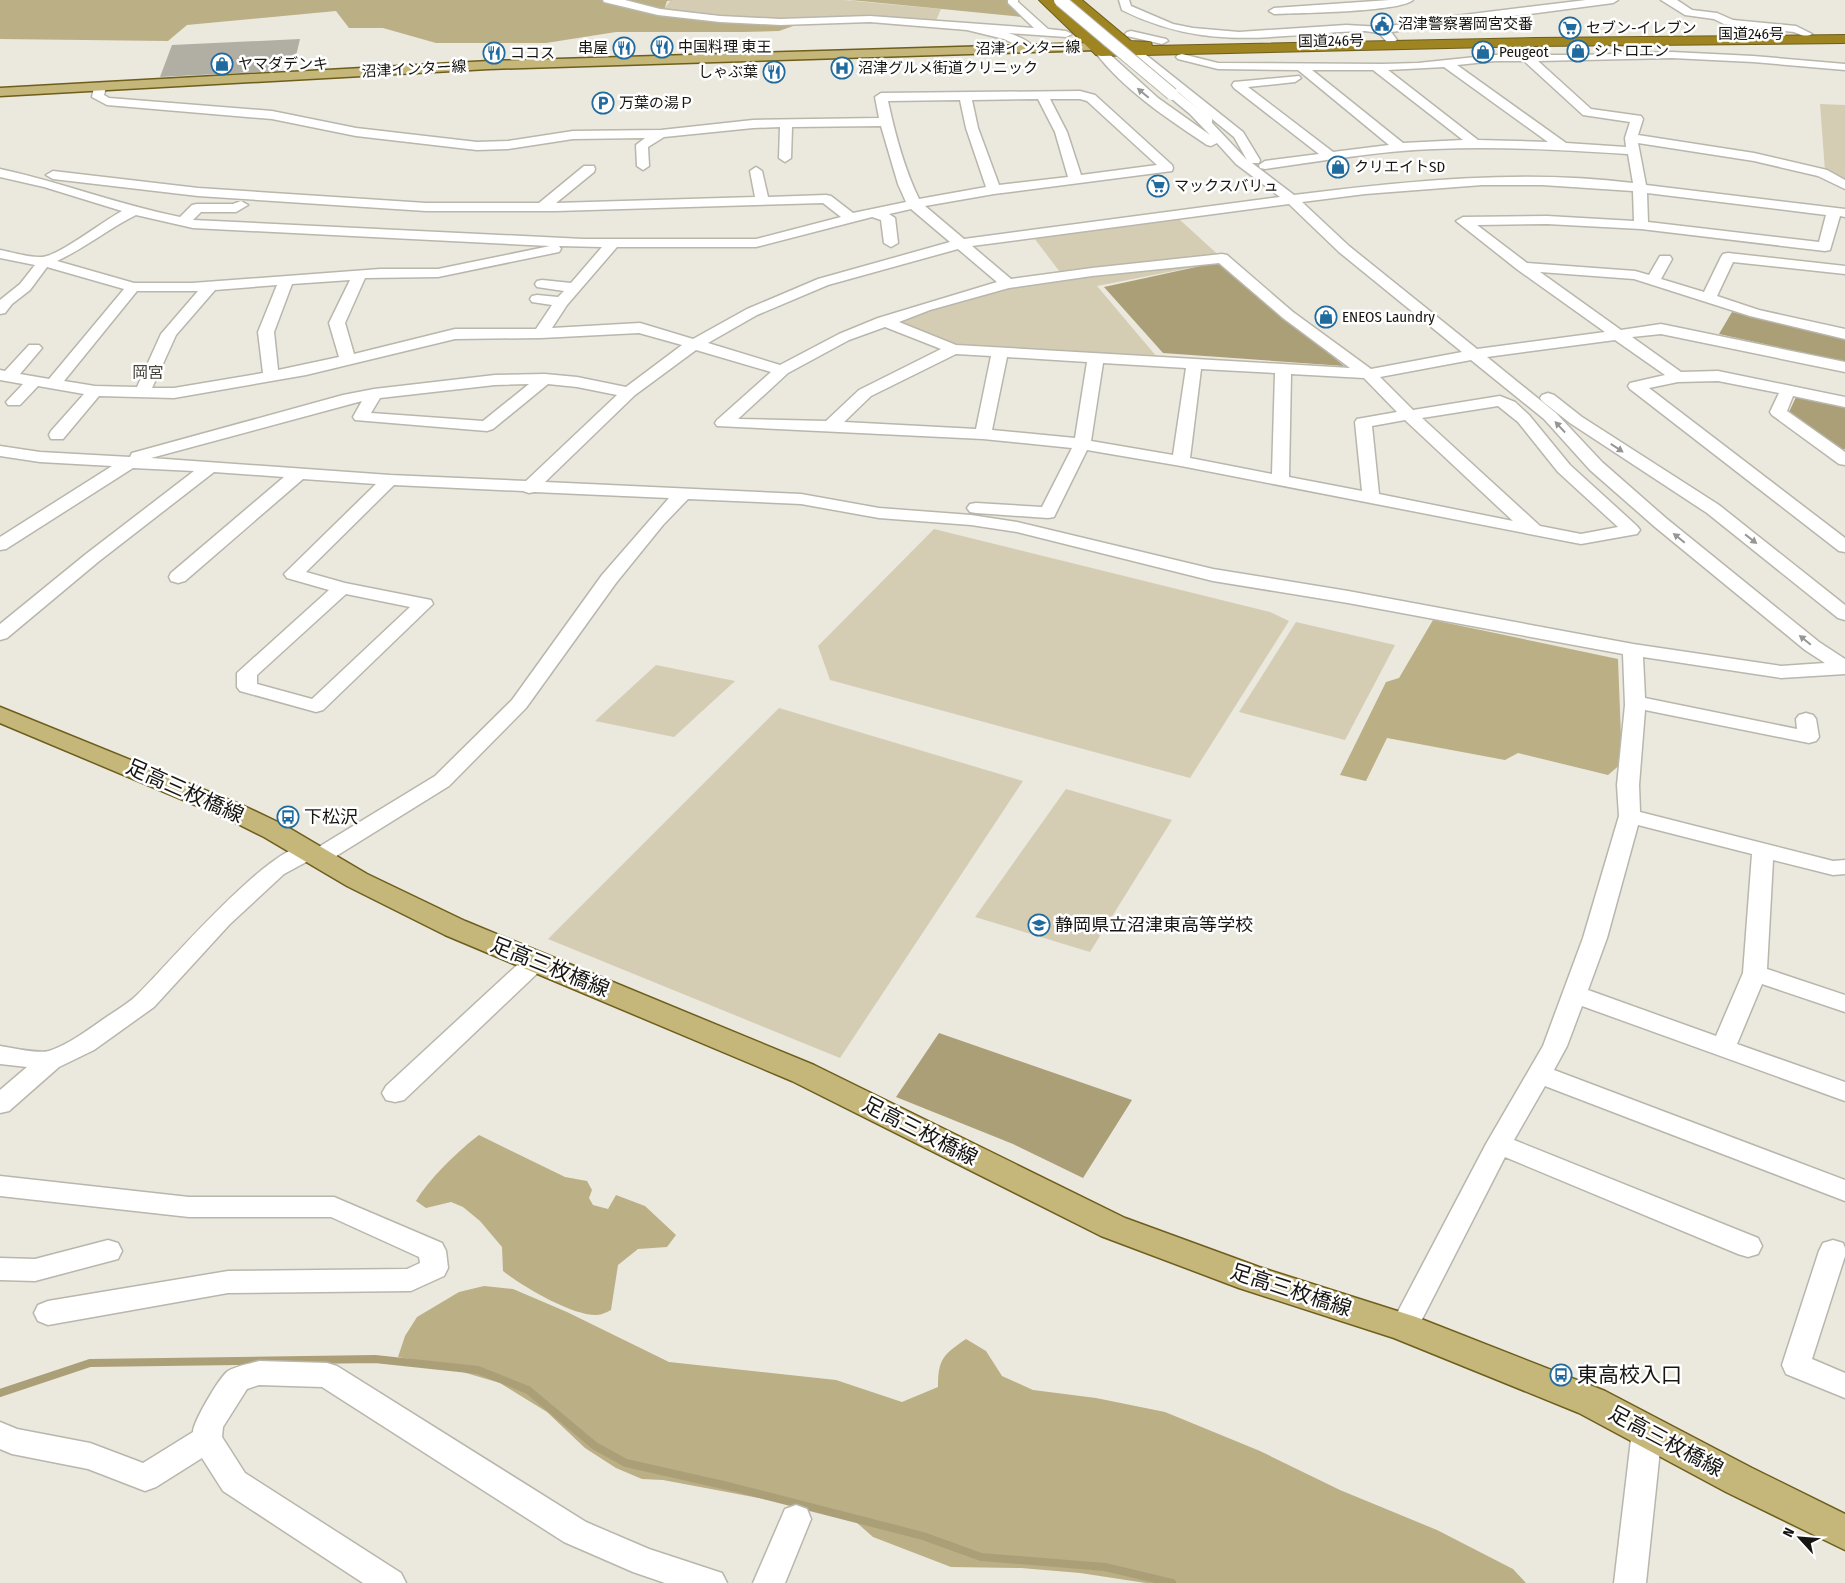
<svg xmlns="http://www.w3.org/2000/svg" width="1845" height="1583" viewBox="0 0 1845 1583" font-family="'Fira Sans Condensed','Noto Sans JP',sans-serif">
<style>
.green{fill:#d5cdb3}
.forest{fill:#bbaf86}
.water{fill:#ab9f77}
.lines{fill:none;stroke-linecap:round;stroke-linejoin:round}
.stream{stroke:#ab9f77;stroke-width:8}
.building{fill:#b1aea4}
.minor-casing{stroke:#b9b6ac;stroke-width:3}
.major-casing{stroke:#6e5e1b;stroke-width:3}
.highway-casing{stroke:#6e5e1b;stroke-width:2}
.minor{fill:#fff;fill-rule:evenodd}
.major{fill:#c5b67a;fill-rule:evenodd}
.highway{fill:#9e8521;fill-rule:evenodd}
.minor-bridge-casing{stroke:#b9b6ac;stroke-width:14;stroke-linecap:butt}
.minor-bridge{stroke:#fff;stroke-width:12}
.oneway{fill:#969694}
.labels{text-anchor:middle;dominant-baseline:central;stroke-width:5;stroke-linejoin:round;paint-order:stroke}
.far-poi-label{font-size:15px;fill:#161511;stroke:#fff;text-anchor:start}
.far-street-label{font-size:15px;fill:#161511;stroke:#fff}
.far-quarter-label{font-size:16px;fill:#47443c;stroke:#fff}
.poi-label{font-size:18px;fill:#161511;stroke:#fff;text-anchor:start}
.near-street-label{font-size:21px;fill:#161511;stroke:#fff}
.near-poi-label{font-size:21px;fill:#161511;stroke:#fff;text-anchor:start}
</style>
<rect width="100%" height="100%" fill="#ebe8de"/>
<!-- green -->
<g class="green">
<path d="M671,0H844L941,9L935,23L875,20L780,22L661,12Z"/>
<path d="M1820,104L1845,105V180L1825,171Z"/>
<path d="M1179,219L1225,261L1097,286L1157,357L953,346L891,323L1011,285L1063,276L1034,238Z"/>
<path d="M934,529L1270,612L1289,621L1190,778L830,680L818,646Z"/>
<path d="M1296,622L1395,645L1345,740L1239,712Z"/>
<path d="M656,665L735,681L674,737L595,721Z"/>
<path d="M779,708L1023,781L840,1058L548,939Z"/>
<path d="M1066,789L1172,820L1090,952L975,917Z"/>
</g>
<!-- forest -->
<g class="forest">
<path d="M0,0H673L667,1L664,10L796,25L779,31L743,32H616L546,43H436L383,28H349L336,11L187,25L168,41L0,39Z"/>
<path d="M849,0H1011L1022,17L861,1Z"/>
<path d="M1433,620L1618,659L1622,763L1608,775L1518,753L1505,760L1387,738L1366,781L1340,775L1386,682L1399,678Z"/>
<path d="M479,1135L565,1177L587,1181L592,1190L589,1198L593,1205L608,1209L616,1195L645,1206L676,1235L667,1247L638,1249L618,1265L611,1310C607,1312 601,1315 597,1315C572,1316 522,1286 503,1271L502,1247L480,1221L463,1207L451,1202L426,1208L416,1201C428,1180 459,1150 479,1135Z"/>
<path d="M484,1286L513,1289L567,1312L669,1362L836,1380L902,1402L938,1387C938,1359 943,1355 966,1339L986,1351L1002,1376L1033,1390L1096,1398L1165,1412L1260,1451L1340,1490L1437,1530L1513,1569L1526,1583H1146L1080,1573L1021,1568L951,1567L873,1537L848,1515L663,1480L642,1479L616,1468L585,1448L547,1412L500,1383L432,1363L398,1357L405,1336L417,1317L459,1292Z"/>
</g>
<!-- water -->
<g class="water">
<path d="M1219,262L1344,366L1163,353L1104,287Z"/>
<path d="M1732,312L1845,339V362L1719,334Z"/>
<path d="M1796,397L1845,408V449L1841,450L1789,412Z"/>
<path d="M939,1033L1132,1100L1083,1178L1013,1144L896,1097Z"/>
</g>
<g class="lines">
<!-- stream -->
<path class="stream" d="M0,1393L90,1363L375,1359L478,1370L528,1390L595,1446L626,1463L732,1487L923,1536L981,1557L1105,1567L1172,1583"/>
</g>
<!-- building -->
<path class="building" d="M300,39L296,56L281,57L278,71L160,77L172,45Z"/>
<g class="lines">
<!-- minor casing -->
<g class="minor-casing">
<g id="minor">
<path d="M603,0H625L660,9L720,16L780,19L870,16L1034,28L1008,3V0H1018V2L1048,29L1066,31L1072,34L1066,37L1008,33C1018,36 1028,40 1035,48L1033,50L1029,51L1004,39L967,30L870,22L780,25L720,22L658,15L604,2Z"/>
<path d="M1119,0H1129L1131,6L1173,24L1193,28L1239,32L1346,25L1383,27L1447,17L1586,0H1618L1613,3L1391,32L1397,40L1391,43L1387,42L1379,33L1365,31C1338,31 1312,35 1285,36C1226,41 1176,37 1122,10Z"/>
<path d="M1390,0H1413C1401,12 1297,13 1274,14L1269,11L1274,8Z"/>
<path d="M1661,0H1677L1692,10L1717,13L1733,20L1796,26L1812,34L1806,37L1794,32L1724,24L1714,19L1685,15Z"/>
<path d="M1131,31L1166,39L1168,41L1162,44L1127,36L1125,34L1127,32Z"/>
<path d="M1127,42L1131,43L1243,132L1260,160L1259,163H1252L1294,195C1407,181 1520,169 1633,183L1628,154C1563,150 1499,146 1434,149C1378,151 1321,161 1265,169L1260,168L1259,165L1265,161L1319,154L1234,88L1232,85L1234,82L1299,76L1301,78L1295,82L1248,87L1333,152L1389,145L1298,70L1218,69L1178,59L1176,57L1178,55L1182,54L1218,63L1383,64L1418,63L1495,55H1584L1672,52L1753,56L1845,64V70L1753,62L1672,58L1538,61L1591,109L1641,116L1643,119L1638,135L1754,153L1827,170L1845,180V189L1818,176L1754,161L1638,143L1646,185L1845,209V217L1840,216L1830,250L1825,251L1641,229L1547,224L1477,225L1527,263L1635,271L1649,275L1660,256H1670L1672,259L1661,279L1704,292L1721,257L1723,254L1728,253L1845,266V274L1733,262L1717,296L1759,310L1845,329V339L1750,316L1634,279L1540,272L1621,330L1661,324L1845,362V372L1661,334L1632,337L1681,372L1718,371L1845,397V407L1793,396L1787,411L1845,452V465L1839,464L1772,415L1770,412L1779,393L1718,381L1678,382L1649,388L1845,538V552L1839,551L1630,389L1628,386L1630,383L1665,375L1615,340L1487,357L1556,413L1602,462L1667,519L1819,642L1845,659V674L1781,678L1643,657L1645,698L1797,729L1796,719L1799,715L1806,713L1813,715L1816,719L1819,737L1816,741L1809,743L1645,710L1639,785L1640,812L1833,861L1845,860V874L1833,875L1773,860L1767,969L1845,995V1012L1762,984L1737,1044L1845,1082V1101L1582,1006L1567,1046L1554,1070L1845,1180V1201L1545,1086L1514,1140L1758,1238L1762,1246L1758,1254L1748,1257L1738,1254L1505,1157L1414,1335L1404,1339L1394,1335L1390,1327L1394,1319L1486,1144L1543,1046L1583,938L1619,816L1617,785L1625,705L1623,654L1348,603L1213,581L1017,532L971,525L879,518L801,504L688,499L663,525L616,583L526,708L449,786L325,863L317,865L308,861L284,874L230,924L154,1007L94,1050L59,1067L9,1111L0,1113V1090L27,1067L0,1064V1046C12,1048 39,1054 49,1051C71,1044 91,1027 111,1014C120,1008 130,1002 138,994C161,973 288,821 317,848L435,776L512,700L602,575L669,498L534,492L529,493L523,491L394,485L306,572L345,583L431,600L433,604L323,710L316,712L240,691L237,687V673L329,590L287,578L284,574L376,484L303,479L185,581L178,583L171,581L169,577L171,573L284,477L214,472L98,562L7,638L0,640V624L86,554L194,471L133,468L6,549L0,550V537L112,466L40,462L0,456V446L40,452L130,457L132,453L343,395L374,389L495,375L545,374L577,377L626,387L682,345L639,333L541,338L455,339L306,375L174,398L99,396L63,439H51L49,435L51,431L84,394L38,386L20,405H8L6,402L23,384L0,380V370L5,371L29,345H39L42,348L20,374L49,379L124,289L47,267L30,290L12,304L5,313L0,314V300L20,284L35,265L0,258V250C11,252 31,258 42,257C59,256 103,221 122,211L44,187L0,177V169C61,182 119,205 180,217L192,205L197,204H233L241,201L248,205L236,212H201L193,220L583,239H756L841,217L823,203L556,211H426L198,196L53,179L46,175L53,171L198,188L426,203H539L584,166H594L595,169L594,172L556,203L755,197L750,171L756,167L762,171L768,197L826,195L831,196L853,213L906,202L898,184L881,126L792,127L791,158L785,162L779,158L780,127L753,128L664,137L648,147L649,166L643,170L637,166L636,145L645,138L573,139L508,149L477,150L356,136L272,119L107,105L92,97L94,87L100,83L106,87L104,95L109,98L272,111L356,128L477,142L508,141L573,131L661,130L753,120L879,118L875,97L881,93L1080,91L1095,95L1172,165L1173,168L1172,171L994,194L925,206L964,239L1280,197L1236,164L1217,143L1211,146L1207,145C1168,119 1124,90 1095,52L1101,49L1105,50L1158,98L1210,135L1190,114L1166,94L1172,90L1176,91L1200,110L1123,47L1121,45ZM1495,61H1524L1583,115L1630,122L1625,138L1626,147L1566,143L1457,65ZM1444,67L1548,142L1478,140L1388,70ZM1312,70H1373L1463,140L1403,143ZM1038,99L1055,132L1068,177L999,185L978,128L972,100ZM1050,99H1080L1087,101L1157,165L1081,175L1067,132ZM960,100L966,128L986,187L919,199C904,168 895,134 888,101ZM1212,119L1234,137L1247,160L1212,123ZM1482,185H1542L1633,191L1634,221L1547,216L1463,217L1456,221L1518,270L1605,332L1477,349L1349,246L1302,202L1365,194ZM1647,193L1826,215L1819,242L1648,222ZM1289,204L1339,252L1462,352L1371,369L1293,312L1227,255L1222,254L1092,268L1011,279L972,246ZM911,209L950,242L818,279L747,309L693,339L640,323L552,328L567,305L617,247H756L872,217L881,220L884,243L891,247L898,243L895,218L889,214ZM136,215L193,228L550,246L438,269H380L192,283H134L57,261C85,248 108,229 136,215ZM559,246L602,247L571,283L542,280L537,281L535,284L537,287L564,291L558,297L537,295L532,296L530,299L532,302L552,305L536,329H455L354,354L345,323L365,278L438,277L559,252L561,249ZM958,249L997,282L878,318L839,334L780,365L708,343L757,315L828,285ZM1219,263L1283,318L1350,368L956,345L899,322L930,310L1009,288L1092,276ZM350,280L329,323L339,357L278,370L274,332L292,284ZM277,285L258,332L263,373L174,388H152L176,335L215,290ZM137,291H198L161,334L137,387L95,386L64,381ZM885,327L941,349L859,390L826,421L738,419L788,373L849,340ZM696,350L771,372L717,420L715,423L717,426L983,439L1072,448L1042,507L976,503L970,504L967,508L970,512L976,513L1048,518L1054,517L1087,450L1181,466L1581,544L1637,534L1640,530L1637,526L1570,465L1529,415L1515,402L1500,396L1413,410L1380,377L1471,360L1544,419L1590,470L1655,527L1805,650L1825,663L1781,666L1633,644L1348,591L1213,569L1017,522L971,515L879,508L801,494L545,482L635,395ZM956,354L991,356L976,429L844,422L871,396ZM1007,357L1087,362L1075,438L992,430ZM1103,363L1186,368L1173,455L1091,441ZM1201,369L1275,373L1272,474L1190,458ZM1291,374L1364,378L1397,412L1357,419L1355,422L1362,491L1289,477ZM529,384L483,421L371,413L380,398L495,385ZM548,384L577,387L617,395L526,481L390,475L151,458L362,401L353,417L355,420L487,431L493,429ZM1498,406L1518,422L1558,472L1618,527L1581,534L1540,526L1422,418ZM1405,420L1513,521L1379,494L1372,426ZM346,594L410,607L312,699L257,684V675ZM1638,825L1752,854L1743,973L1716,1036L1588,990L1607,938Z"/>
<path d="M1548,393L1554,395L1582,417L1719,505L1845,605V620L1838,618L1707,513L1570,423L1542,401L1540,398L1542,395Z"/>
<path d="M536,953L544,955L548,961L544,967L404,1100L395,1102L386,1100L382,1093L386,1086L528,955Z"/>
<path d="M0,1176L189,1197H334L442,1243L446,1251L448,1268L444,1276L411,1291L228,1293L48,1325L38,1321L34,1313L38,1305L48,1301L228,1271L407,1269L420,1263L419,1257L331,1217H189L0,1196Z"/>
<path d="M108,1240L118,1243L122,1251L118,1259L35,1281L0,1280V1258L35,1259Z"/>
<path d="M1833,1240L1843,1243L1845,1248V1256L1812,1359L1845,1373V1398L1786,1374L1782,1365L1819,1251L1823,1243Z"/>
<path d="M259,1361L327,1363L337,1366L586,1522L649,1549L722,1573L727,1583H665L633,1572L564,1542L322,1387L259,1385L247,1389L223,1427L222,1437L245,1473L401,1573L406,1583H363L223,1491L202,1458L156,1487L145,1491L88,1469L12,1454L0,1449V1422L17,1429L90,1443L143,1463L193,1432C193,1422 220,1376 228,1371C237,1366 249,1364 259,1361Z"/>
<path d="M1647,1418L1658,1422L1662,1431L1646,1583H1614L1632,1431L1636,1422Z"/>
<path d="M796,1505L807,1509L811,1519L785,1583H753L785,1509Z"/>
</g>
</g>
<!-- major casing -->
<g class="major-casing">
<g id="major">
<path d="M1123,42L1128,43L1130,46L1128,49L489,69L0,96V88L489,61Z"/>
<path d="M0,707L244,806L284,825L367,874L465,921L814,1065L1125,1218L1259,1267L1416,1317L1605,1391L1752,1468L1845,1514V1550L1726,1492L1579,1413L1394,1338L1239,1288L1101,1236L792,1081L445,935L347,886L264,837L226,818L0,723Z"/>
</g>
</g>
<!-- highway casing -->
<g class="highway-casing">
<path id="highway" d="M1039,0H1054L1105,47H1121L1067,0H1082L1131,41L1151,42L1152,46L1535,38L1845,35V43L1535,46L1101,56L1096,55Z"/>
</g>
<!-- minor -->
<use href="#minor" class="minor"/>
<!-- major -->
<use href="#major" class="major"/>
<!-- highway -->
<use href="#highway" class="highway"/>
<!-- minor-bridge casing -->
<g class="minor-bridge-casing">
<path id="minor-bridge" d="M1060,0L1172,94"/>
</g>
<!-- minor-bridge -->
<use href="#minor-bridge" class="minor-bridge"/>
</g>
<!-- one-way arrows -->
<defs><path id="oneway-solid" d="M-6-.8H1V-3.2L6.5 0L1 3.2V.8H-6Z" transform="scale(1.25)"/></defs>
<g class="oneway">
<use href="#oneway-solid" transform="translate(1143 93) rotate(-140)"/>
<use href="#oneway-solid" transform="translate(1560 427) rotate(-133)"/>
<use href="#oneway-solid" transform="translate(1617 448) rotate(33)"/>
<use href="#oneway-solid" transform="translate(1679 538) rotate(-141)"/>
<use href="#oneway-solid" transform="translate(1751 539) rotate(38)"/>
<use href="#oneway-solid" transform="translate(1805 640) rotate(-141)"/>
</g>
<!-- icons -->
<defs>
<g id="civic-ring" transform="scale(1.125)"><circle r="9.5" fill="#fff" stroke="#206a9e" stroke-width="1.5"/><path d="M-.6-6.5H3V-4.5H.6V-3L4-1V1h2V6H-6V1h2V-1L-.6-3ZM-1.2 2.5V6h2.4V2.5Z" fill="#206a9e"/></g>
<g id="supermarket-ring" transform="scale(1.125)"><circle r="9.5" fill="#fff" stroke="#206a9e" stroke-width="1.5"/><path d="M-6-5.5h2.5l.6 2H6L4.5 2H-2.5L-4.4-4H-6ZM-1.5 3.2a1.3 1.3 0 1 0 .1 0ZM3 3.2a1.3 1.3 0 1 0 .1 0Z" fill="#206a9e"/></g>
<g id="restaurant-ring" transform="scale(1.125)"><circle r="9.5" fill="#fff" stroke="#206a9e" stroke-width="1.5"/><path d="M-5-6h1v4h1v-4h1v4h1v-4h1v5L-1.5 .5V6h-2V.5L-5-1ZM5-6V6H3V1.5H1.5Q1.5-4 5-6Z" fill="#206a9e"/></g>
<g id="shop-ring" transform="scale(1.125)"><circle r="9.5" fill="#fff" stroke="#206a9e" stroke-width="1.5"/><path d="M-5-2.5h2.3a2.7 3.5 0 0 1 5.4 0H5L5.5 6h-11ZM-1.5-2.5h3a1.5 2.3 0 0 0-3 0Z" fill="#206a9e"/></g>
<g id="hospital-ring" transform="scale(1.125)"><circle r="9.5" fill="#fff" stroke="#206a9e" stroke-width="1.5"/><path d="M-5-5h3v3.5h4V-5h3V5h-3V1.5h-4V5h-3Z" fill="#206a9e"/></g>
<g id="parking-ring" transform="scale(1.125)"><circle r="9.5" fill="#fff" stroke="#206a9e" stroke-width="1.5"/><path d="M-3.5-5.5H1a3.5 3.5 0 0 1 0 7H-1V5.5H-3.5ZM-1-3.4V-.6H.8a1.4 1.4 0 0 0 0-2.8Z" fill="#206a9e"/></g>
<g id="bus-ring" transform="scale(1.125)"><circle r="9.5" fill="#fff" stroke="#206a9e" stroke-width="1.5"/><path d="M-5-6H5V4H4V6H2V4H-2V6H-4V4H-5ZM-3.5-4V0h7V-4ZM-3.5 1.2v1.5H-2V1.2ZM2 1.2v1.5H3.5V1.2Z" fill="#206a9e"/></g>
<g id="school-ring" transform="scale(1.125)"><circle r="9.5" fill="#fff" stroke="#206a9e" stroke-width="1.5"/><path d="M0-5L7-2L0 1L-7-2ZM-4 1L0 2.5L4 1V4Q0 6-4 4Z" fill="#206a9e"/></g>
</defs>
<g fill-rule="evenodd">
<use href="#civic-ring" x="1382" y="24"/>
<use href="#supermarket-ring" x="1570" y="28"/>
<use href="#restaurant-ring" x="662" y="47"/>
<use href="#restaurant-ring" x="624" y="48"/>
<use href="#shop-ring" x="1578" y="51"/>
<use href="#shop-ring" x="1483" y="52"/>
<use href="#restaurant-ring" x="494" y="53"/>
<use href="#shop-ring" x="222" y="64"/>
<use href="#hospital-ring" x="842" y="68"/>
<use href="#restaurant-ring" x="774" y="72"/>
<use href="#parking-ring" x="603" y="103"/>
<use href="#shop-ring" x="1338" y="167"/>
<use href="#supermarket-ring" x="1158" y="186"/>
<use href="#shop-ring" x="1326" y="317"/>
<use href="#bus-ring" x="288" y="817"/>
<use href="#school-ring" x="1039" y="925"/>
<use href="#bus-ring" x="1561" y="1375"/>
</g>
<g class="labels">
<!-- far-poi labels -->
<g class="far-poi-label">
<text x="1398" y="24">沼津警察署岡宮交番</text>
<text x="1586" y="28">セブン-イレブン</text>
<text x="678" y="47">中国料理 東王</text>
<text x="608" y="48" text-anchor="end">串屋</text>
<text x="1594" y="51">シトロエン</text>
<text x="1499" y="52">Peugeot</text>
<text x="510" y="53">ココス</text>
<text x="238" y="64">ヤマダデンキ</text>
<text x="858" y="68">沼津グルメ街道クリニック</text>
<text x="758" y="72" text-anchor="end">しゃぶ葉</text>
<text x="619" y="103">万葉の湯Ｐ</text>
<text x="1354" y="167">クリエイトSD</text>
<text x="1174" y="186">マックスバリュ</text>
<text x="1342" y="317">ENEOS Laundry</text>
</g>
<!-- far-street labels -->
<g class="far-street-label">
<text x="1751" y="34">国道246号</text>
<text transform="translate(1331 41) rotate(-1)">国道246号</text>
<text transform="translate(1028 48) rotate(-1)">沼津インター線</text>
<text transform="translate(414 69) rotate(-3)">沼津インター線</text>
</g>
<!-- far-quarter labels -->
<g class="far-quarter-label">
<text x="148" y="372">岡宮</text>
</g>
<!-- poi labels -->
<g class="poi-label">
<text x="304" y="817">下松沢</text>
<text x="1055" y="925">静岡県立沼津東高等学校</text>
</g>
<!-- near-street labels -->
<g class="near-street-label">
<text transform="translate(185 791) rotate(24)">足高三枚橋線</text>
<text transform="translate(550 967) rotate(22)">足高三枚橋線</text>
<text transform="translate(920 1131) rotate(27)">足高三枚橋線</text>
<text transform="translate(1291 1290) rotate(18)">足高三枚橋線</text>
<text transform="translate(1666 1441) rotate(28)">足高三枚橋線</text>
</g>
<!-- near-poi labels -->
<g class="near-poi-label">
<text x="1577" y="1375">東高校入口</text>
</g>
</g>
<!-- north arrow -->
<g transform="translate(1800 1538) rotate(296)" stroke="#ffffff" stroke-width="4" paint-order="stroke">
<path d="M0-4L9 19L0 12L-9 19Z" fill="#161511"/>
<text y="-8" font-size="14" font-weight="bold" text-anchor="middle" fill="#161511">N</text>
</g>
</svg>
